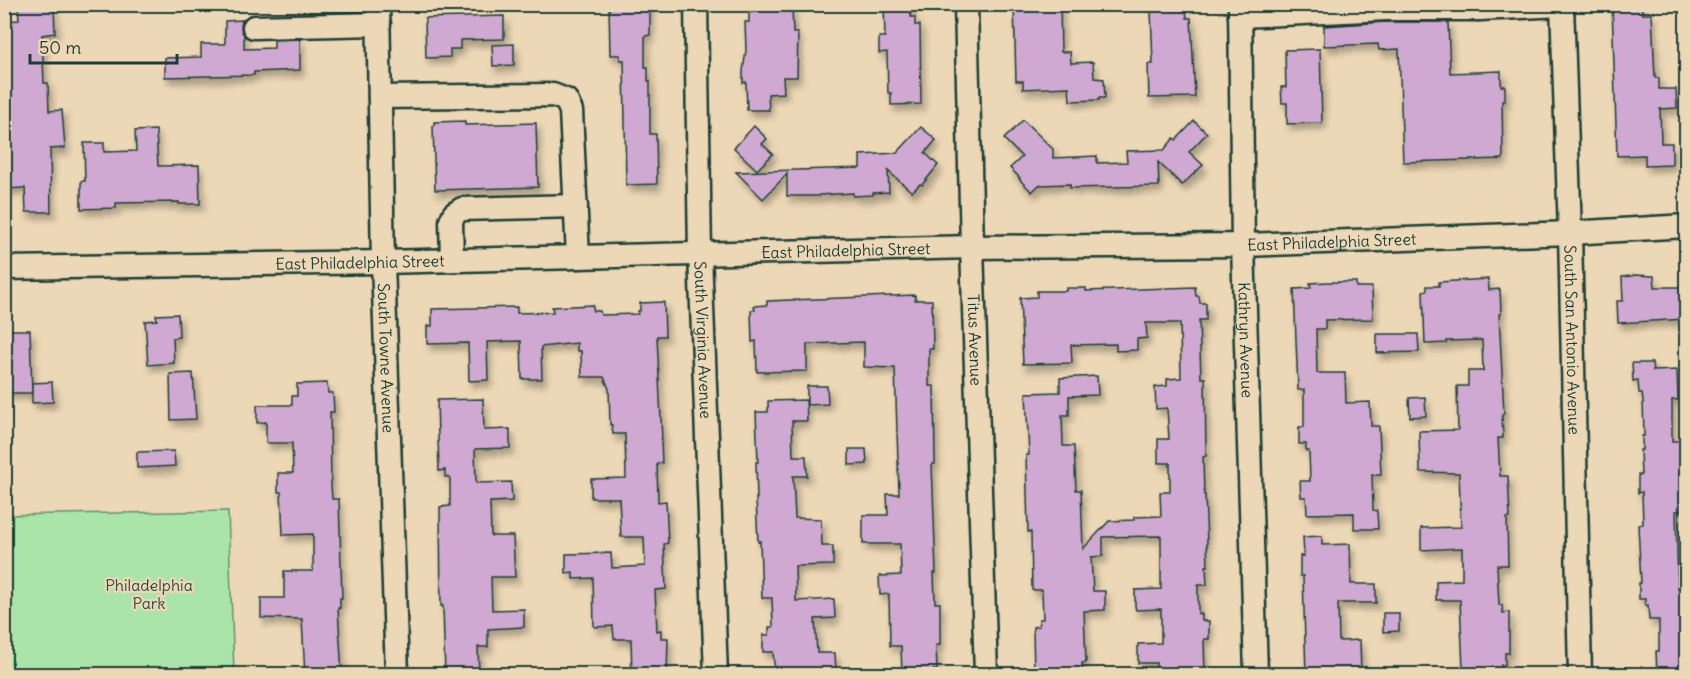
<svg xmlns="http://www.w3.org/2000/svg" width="1691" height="679" viewBox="0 0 1691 679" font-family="Delius,sans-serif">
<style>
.green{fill:#abe4a9;stroke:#65906e;stroke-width:1.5}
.building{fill:#cfa9d1;stroke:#1f3d34;stroke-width:1.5;filter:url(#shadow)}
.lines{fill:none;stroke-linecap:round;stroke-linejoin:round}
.minor-casing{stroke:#1f3d34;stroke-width:27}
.minor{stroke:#ecd7b6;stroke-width:22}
.labels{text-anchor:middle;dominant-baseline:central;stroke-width:4.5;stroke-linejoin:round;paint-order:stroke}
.street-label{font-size:16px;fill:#1f3d34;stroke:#ecd7b6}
.park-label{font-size:16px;fill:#2d4e40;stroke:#ecd7b6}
</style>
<defs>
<filter id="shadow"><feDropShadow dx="3.5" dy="6" stdDeviation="3" flood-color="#0004"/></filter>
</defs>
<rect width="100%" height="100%" fill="#ecd7b6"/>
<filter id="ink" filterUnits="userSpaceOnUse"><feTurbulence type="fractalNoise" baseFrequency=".0167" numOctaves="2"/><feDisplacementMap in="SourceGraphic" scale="12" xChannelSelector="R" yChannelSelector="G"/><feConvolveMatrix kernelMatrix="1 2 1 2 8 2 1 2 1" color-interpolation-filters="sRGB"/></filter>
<g filter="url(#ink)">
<!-- green -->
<path class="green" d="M228,511L234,674H5V515Z"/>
<!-- building -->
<g class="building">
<path d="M18,4H45V8H54L55,33L42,35L44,83H48L49,111L62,110L65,148L50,149L51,212H26L25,188L4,189V21L19,20Z"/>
<path d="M609,4H650V35L645,36V67H648V81H650V134H656L657,184L626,185L624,60H620V55H610Z"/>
<path d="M884,4H910L911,17H915V25H920L921,104L891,105V93H888L887,52L879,53V37H885Z"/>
<path d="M1014,4H1060L1061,52H1070L1071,63L1093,62L1094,78L1104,79L1105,98H1099V100L1070,101L1069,87L1023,89V81H1016Z"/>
<path d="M1162,4H1181V11H1186L1187,18H1191L1195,97L1149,98L1148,64H1153L1151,10H1163Z"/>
<path d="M1612,4H1642V14H1652L1655,78H1659V89H1676L1677,108L1660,109L1661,143H1672V165L1645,166V155L1617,156Z"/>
<path d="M792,7L793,33H798L797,77H783L784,93L768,94L769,110H747L746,82L743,83V71L746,50L745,22H749V11L766,10V8Z"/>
<path d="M504,16V39L460,40V49H450V57L426,58L425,18Z"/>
<path d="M242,20L241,28L244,35V49L274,48V40L300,39V70L254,72V75L165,77V58L201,57V44H225V21Z"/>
<path d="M1386,22H1448L1450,73L1501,71V86H1505V101H1502L1503,159L1403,162L1399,49L1379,50L1378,44L1324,46V26Z"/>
<path d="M514,44V65L493,66L492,45Z"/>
<path d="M1320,49L1322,123L1287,124V103H1282L1281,87H1286L1285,50Z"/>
<path d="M1023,120L1053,149V158L1097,156V163L1127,162L1126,151L1164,150L1174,138L1176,140L1194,121L1207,133L1189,152L1203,165L1182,185L1158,162L1159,186L1070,188V184L1039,185L1032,192L1019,179L1020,178L1010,168L1022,157L1004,139Z"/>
<path d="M465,121V125L536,123L538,187L435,190L433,126H434V122Z"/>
<path d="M754,126L767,139L762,144L773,154L757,170L734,148Z"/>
<path d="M921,127L936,140L925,153L938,165L922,185L920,184L912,192L888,171L889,192L873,193V195L853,196V193L819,195V196H787V174L763,199L736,172L860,168V155L897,153Z"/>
<path d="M156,130L158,166L199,165L200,204H179V202L116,203V208L81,209V181H85L84,143H104V152L136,151L135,131Z"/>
<path d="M1634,275L1654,276L1655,287H1686V319L1618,323L1617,301H1623L1622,277L1632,276Z"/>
<path d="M1488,279L1489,290L1500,289L1501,314H1499L1504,414H1502L1503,438H1498L1500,476H1508L1510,518H1507L1508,565H1497L1499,605H1502L1503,613L1509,612V653H1505V665H1501V668L1463,669L1460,600H1436V581L1462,580V548L1421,550V528L1461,527L1459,473L1420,472L1419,431L1458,430L1457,386H1468V371H1483L1482,340L1446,341V343L1425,344L1423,291L1427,290V286H1439V282Z"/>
<path d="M1328,282H1356V287H1372L1373,319L1325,320V329H1316L1317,373H1345L1346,403L1370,402L1371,426H1379L1381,475H1372L1373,510L1377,511L1378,529H1354V513L1307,514L1306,497H1301L1300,481H1310L1309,451H1306V444H1299V427H1304V390H1298L1294,289L1311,288L1310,283Z"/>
<path d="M1195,287L1196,296H1199L1200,303H1206V320H1199L1201,378H1205L1206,456L1203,457L1204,495H1205L1208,566H1206L1207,585H1198V614H1202V621H1209V639H1204L1205,675H1156V663H1138V644L1161,643V609L1136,610L1135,606V590L1161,589V536L1103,537V556L1091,557L1093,591H1105V610L1084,611L1086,663H1082V675H1034L1033,627L1039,626V619H1043L1042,590H1032L1031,532H1028L1026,455H1029L1026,393L1060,392V378L1097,376L1098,395L1069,396V415H1062L1063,446H1074L1076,490H1081L1083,549L1109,521L1134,520V517L1161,516L1160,492H1170V463H1158V439H1169L1167,408L1156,409L1155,387L1167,386V379L1181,378L1180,323H1146L1147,338L1137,339V350L1116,351V344L1071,345L1072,363L1023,364L1020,298L1037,297V291H1066V288H1086V291Z"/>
<path d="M915,295V300H932L933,349H929V386H934L935,464H932L936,573H934L935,603H940V645H936L937,670H933V675H902L901,646H890L889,594L880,595L879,576L901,575L900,544H863V515H888L887,494H899L895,368L864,367V342L807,344V371L757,372L756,341L752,342L751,310H755L754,306L767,305V301Z"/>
<path d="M664,302L665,336H657L662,440H661L662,463L657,464L658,502L666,501L668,543L664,544L666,589L655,590L657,631L661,630V638H668L667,675H632L631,639H614L613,626L594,627L593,578L573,579V572L566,573V554L611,553L612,568L645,566L644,537H621L619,498H592L591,497V479L626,478L625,434H613L612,425H610L609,389L604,377H582L581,351H577V343L541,347L542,379H522L521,341L487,342L488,380L469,381L468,343L427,344V326H432V309L517,307V313L553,312L552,307L593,305V311H600L601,315L638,314V311H640V303Z"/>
<path d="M178,314L179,337L173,338L174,363L148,365L145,321L157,320L156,315Z"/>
<path d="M4,330H30L32,393H6Z"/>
<path d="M1377,334H1418L1419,352L1377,353Z"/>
<path d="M1632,363H1652L1653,371L1677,370L1678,400H1672V441H1680L1681,471H1686V504H1681V511H1676L1678,589L1683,588L1685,631H1686V675H1657L1656,651H1659V620H1649L1648,605H1645V599H1639V583H1641L1638,525L1643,524L1642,492L1638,493V475H1641L1640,450H1642V436H1644L1643,401L1642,393H1639L1638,380L1633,381Z"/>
<path d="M193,373L196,419L171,420L170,374Z"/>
<path d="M52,382L53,402L32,403V383Z"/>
<path d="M327,383L328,393H333L334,412H330L331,485L332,499H339L342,598H340V608H338L342,675H305L302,619L261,618V598H284V571H313V534L283,535L281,492H278V473H293L292,443H266V422L257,423V405H292V396H297V384Z"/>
<path d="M807,386H827L828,404L807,405Z"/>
<path d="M1425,397L1426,416L1410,417L1409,398Z"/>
<path d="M483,399L484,430L510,429V448L475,449L476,483L511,482L512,501L490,502L491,536H513L514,559L515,577H491L492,610L524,609V627L488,629V647H478L479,675H445L443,606H441L440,507L450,506V477H445V470L439,471L437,400Z"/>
<path d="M806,400L807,421H792L793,456H806L807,476H793L795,518L821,519L822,546H833V565L795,566L796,601L834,599L835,618L815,619L817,653H835L836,673L775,675L773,652H763V635H769V627H773L772,598H762L760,541L758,542L756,498H757L756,462H758L756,412H768V401Z"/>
<path d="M849,449H866L867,464L849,465Z"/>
<path d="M174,451L175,466L137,468V452Z"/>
<path d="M1322,536V545L1350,544L1351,584H1376V603H1338L1339,641L1360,640L1361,675H1306L1303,576H1300V556H1304L1303,537Z"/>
<path d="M1383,613H1399V631L1383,632Z"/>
</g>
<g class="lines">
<!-- minor casing -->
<g class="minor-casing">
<g id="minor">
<path id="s1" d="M378,4L383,262L397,674"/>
<path id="s2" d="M696,4L700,254L716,674"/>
<path id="s3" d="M966,4L972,247L986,674"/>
<path id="s4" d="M1240,4L1243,245L1256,674"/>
<path d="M1479,4V9L1562,5"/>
<path id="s5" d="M1562,4L1570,233L1580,674"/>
<path d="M1386,9H1479"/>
<path d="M1240,16L1386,9V4"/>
<path d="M254,27L379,24"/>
<path d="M380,97L553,95L566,100L571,111L578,257"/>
<path d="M452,260L451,221L454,214L462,209L576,206"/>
<path id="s6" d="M4,268L383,262L972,247L1243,245L1570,233L1686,226"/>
</g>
</g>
<!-- minor -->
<use href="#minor" class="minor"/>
</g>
</g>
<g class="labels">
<!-- street labels -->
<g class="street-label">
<text stroke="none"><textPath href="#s6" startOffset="1328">East Philadelphia Street</textPath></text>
<text stroke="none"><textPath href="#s6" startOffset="842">East Philadelphia Street</textPath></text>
<text stroke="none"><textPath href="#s6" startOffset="356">East Philadelphia Street</textPath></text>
<text stroke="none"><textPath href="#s5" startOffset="336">South San Antonio Avenue</textPath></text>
<text stroke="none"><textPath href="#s2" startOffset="336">South Virginia Avenue</textPath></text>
<text stroke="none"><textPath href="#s3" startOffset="336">Titus Avenue</textPath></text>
<text stroke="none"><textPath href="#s4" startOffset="336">Kathryn Avenue</textPath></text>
<text stroke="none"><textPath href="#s1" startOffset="354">South Towne Avenue</textPath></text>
</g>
<!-- park labels -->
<g class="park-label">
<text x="149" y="585">Philadelphia<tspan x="149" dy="18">Park</tspan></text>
</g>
</g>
<!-- margin -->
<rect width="1691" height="679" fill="none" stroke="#ecd7b6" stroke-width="24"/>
<rect x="12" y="12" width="1667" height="655" fill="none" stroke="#1f3d34" stroke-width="2" filter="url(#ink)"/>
<!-- scale -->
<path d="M30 54v9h147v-9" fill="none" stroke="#1f3d34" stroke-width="3"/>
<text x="39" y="54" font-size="18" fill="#1f3d34" stroke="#ecd7b6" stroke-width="4.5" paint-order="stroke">50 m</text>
</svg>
